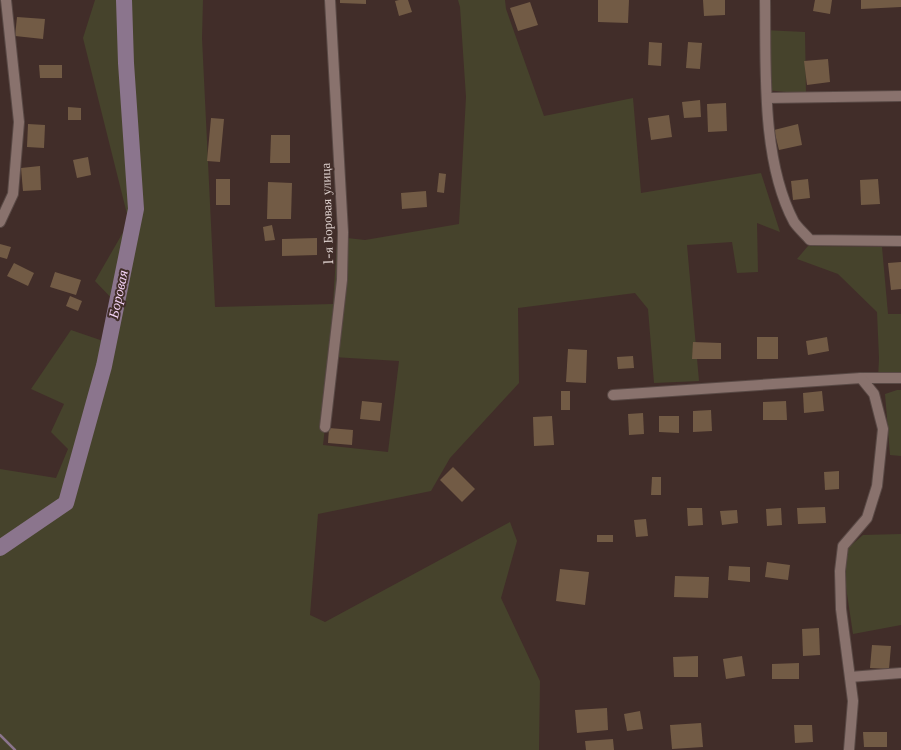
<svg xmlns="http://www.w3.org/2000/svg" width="901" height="750" viewBox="0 0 901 750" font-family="'Libre Baskerville',serif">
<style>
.green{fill:#46432c;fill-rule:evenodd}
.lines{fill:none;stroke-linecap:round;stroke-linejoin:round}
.stream{stroke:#8b758d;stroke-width:2.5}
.river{stroke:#8b758d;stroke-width:16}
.building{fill:#725b45}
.minor-casing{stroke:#594945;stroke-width:12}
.minor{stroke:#89726d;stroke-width:10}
.labels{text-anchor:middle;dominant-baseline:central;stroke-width:4;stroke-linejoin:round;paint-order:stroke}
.street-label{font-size:13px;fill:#dbcecb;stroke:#412d29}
.water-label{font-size:14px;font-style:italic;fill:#f7d6fa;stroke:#412d29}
</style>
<rect width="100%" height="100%" fill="#412d29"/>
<!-- green -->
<g class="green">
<path d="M95,0H203L202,38L215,307L333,304L337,240L347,238L365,240L459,224L466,97L460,7L458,0H505L506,9L544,116L633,98L641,193L761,173L780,232L757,223L758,272L737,273L732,242L687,245L699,381L654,383L648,309L635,293L518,308L519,383L450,458L431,491L318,514L310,615L325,622L510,522L517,541L501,598L540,681L539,750H0V469L56,478L68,449L51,432L64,404L31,389L71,330L106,342L117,304L95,281L129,222L83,38ZM333,357L399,361L388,452L323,445Z"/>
<path d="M764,30L805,32L806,94L766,90Z"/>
<path d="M808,246L882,247L888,314H901V380H878L879,358L877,312L838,274L797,259Z"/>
<path d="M897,390H901V456L890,455L885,394Z"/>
<path d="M901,534V625L853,634L841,554L863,535Z"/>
</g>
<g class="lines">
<!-- stream -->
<path class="stream" d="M0,735L15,750"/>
<!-- river -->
<path class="river" d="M0,548L66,503L104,366L136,209L126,63L124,0"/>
</g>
<!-- building -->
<g class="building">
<path d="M340,0H366V4L340,3Z"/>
<path d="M399,0H408L412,12L399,16L395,1Z"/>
<path d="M598,0H629L628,23L598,22Z"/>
<path d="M703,0H725V15L704,16Z"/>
<path d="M815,0H832L830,14L813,11Z"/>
<path d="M861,0H901V7L861,9Z"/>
<path d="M530,2L538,25L518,31L510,8Z"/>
<path d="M17,17L45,19L43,39L15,36Z"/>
<path d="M649,42L662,43L661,66L648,65Z"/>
<path d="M688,42L702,43L700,69L686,68Z"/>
<path d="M828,59L830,82L807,85L804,61Z"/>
<path d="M39,65H62V78H40Z"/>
<path d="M700,100L701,117L684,118L682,102Z"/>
<path d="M726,103L727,131L708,132L707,104Z"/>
<path d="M68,107L81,108V120H68Z"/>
<path d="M669,115L672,137L651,140L648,118Z"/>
<path d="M211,118L224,119L220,162L207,161Z"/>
<path d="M28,124L45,125L44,148L27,147Z"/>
<path d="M798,124L802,145L779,150L774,130Z"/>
<path d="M271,135H290V163H270Z"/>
<path d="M88,157L91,175L77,178L73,160Z"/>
<path d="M40,166L41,190L23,191L21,168Z"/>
<path d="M439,173L446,174L444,193L437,192Z"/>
<rect x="216" y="179" width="14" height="26"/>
<path d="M808,179L810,198L793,200L791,181Z"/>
<path d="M878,179L880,204L861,205L860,180Z"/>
<path d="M268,182L292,183L291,219H267Z"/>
<path d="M426,191L427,207L402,209L401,193Z"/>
<path d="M272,225L275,240L265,241L263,227Z"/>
<path d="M317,238V255L282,256V239Z"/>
<path d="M0,244L11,247L7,259L0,257Z"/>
<path d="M901,262V289L891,290L888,263Z"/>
<path d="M14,263L34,273L28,286L7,276Z"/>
<path d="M55,272L81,280L76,295L50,287Z"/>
<path d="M70,296L82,301L78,311L66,306Z"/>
<rect x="757" y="337" width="21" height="22"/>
<path d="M827,337L829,351L808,355L806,341Z"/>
<path d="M693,342L721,343V359H692Z"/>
<path d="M568,349L587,350L586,383L566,382Z"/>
<path d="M633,356L634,368L618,369L617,357Z"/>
<rect x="561" y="391" width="9" height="19"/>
<path d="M822,391L824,411L804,413L803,393Z"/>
<path d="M362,401L382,403L380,421L360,419Z"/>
<path d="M786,401L787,420H763V402Z"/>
<path d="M711,410L712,431L693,432V411Z"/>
<path d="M643,413L644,434L629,435L628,414Z"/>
<path d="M552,416L554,445L534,446L533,417Z"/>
<path d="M659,416H679V433L659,432Z"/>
<path d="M329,428L353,430L352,445L328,443Z"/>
<path d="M453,467L475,489L462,502L440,480Z"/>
<path d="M839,471V489L825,490L824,472Z"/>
<path d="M652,477H661V495H651Z"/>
<path d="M825,507L826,523L798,524L797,508Z"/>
<path d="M687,508H702L703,525L688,526Z"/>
<path d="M781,508L782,525L767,526L766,509Z"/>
<path d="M737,510L738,523L722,525L720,511Z"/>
<path d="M646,519L648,536L636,537L634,520Z"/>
<rect x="597" y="535" width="16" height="7"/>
<path d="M767,562L790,565L788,580L765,577Z"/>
<path d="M729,566L750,567V582L728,580Z"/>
<path d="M560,569L589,572L585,605L556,601Z"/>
<path d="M675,576L709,577L708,598L674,597Z"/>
<path d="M819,628L820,655L803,656L802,629Z"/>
<path d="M872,645L891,646L889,669L870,668Z"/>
<path d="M698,656V677H674L673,657Z"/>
<path d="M742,656L745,676L726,679L723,659Z"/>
<path d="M799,663V679H772V664Z"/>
<path d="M607,708L608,730L577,733L575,710Z"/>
<path d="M640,711L643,729L627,731L624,714Z"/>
<path d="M701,723L703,747L672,749L670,725Z"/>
<path d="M794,725H812L813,742L795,743Z"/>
<path d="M863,732H887V747H864Z"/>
<path d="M613,739L614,750H586L585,741Z"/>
</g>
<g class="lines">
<!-- minor casing -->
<g class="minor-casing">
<g id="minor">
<path d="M765,0C766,68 761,160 794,222C798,228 805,234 810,240L901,241"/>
<path d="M767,98L901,96"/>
<path d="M0,222L13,194L19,122L6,0"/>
<path d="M861,378H901"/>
<path d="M613,395L861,378L874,394L883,429L877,486L867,518L843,546L840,571L841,609L853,701L849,750"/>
<path d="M325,427L342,280L343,232L330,0"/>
<path d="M850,677L901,673"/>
</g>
</g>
<!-- minor -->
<use href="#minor" class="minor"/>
</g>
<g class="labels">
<!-- street labels -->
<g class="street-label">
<text transform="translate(327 214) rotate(-92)">1-я Боровая улица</text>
</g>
<!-- water labels -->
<g class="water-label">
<text transform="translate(118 294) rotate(-78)">Боровая</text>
</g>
</g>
</svg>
